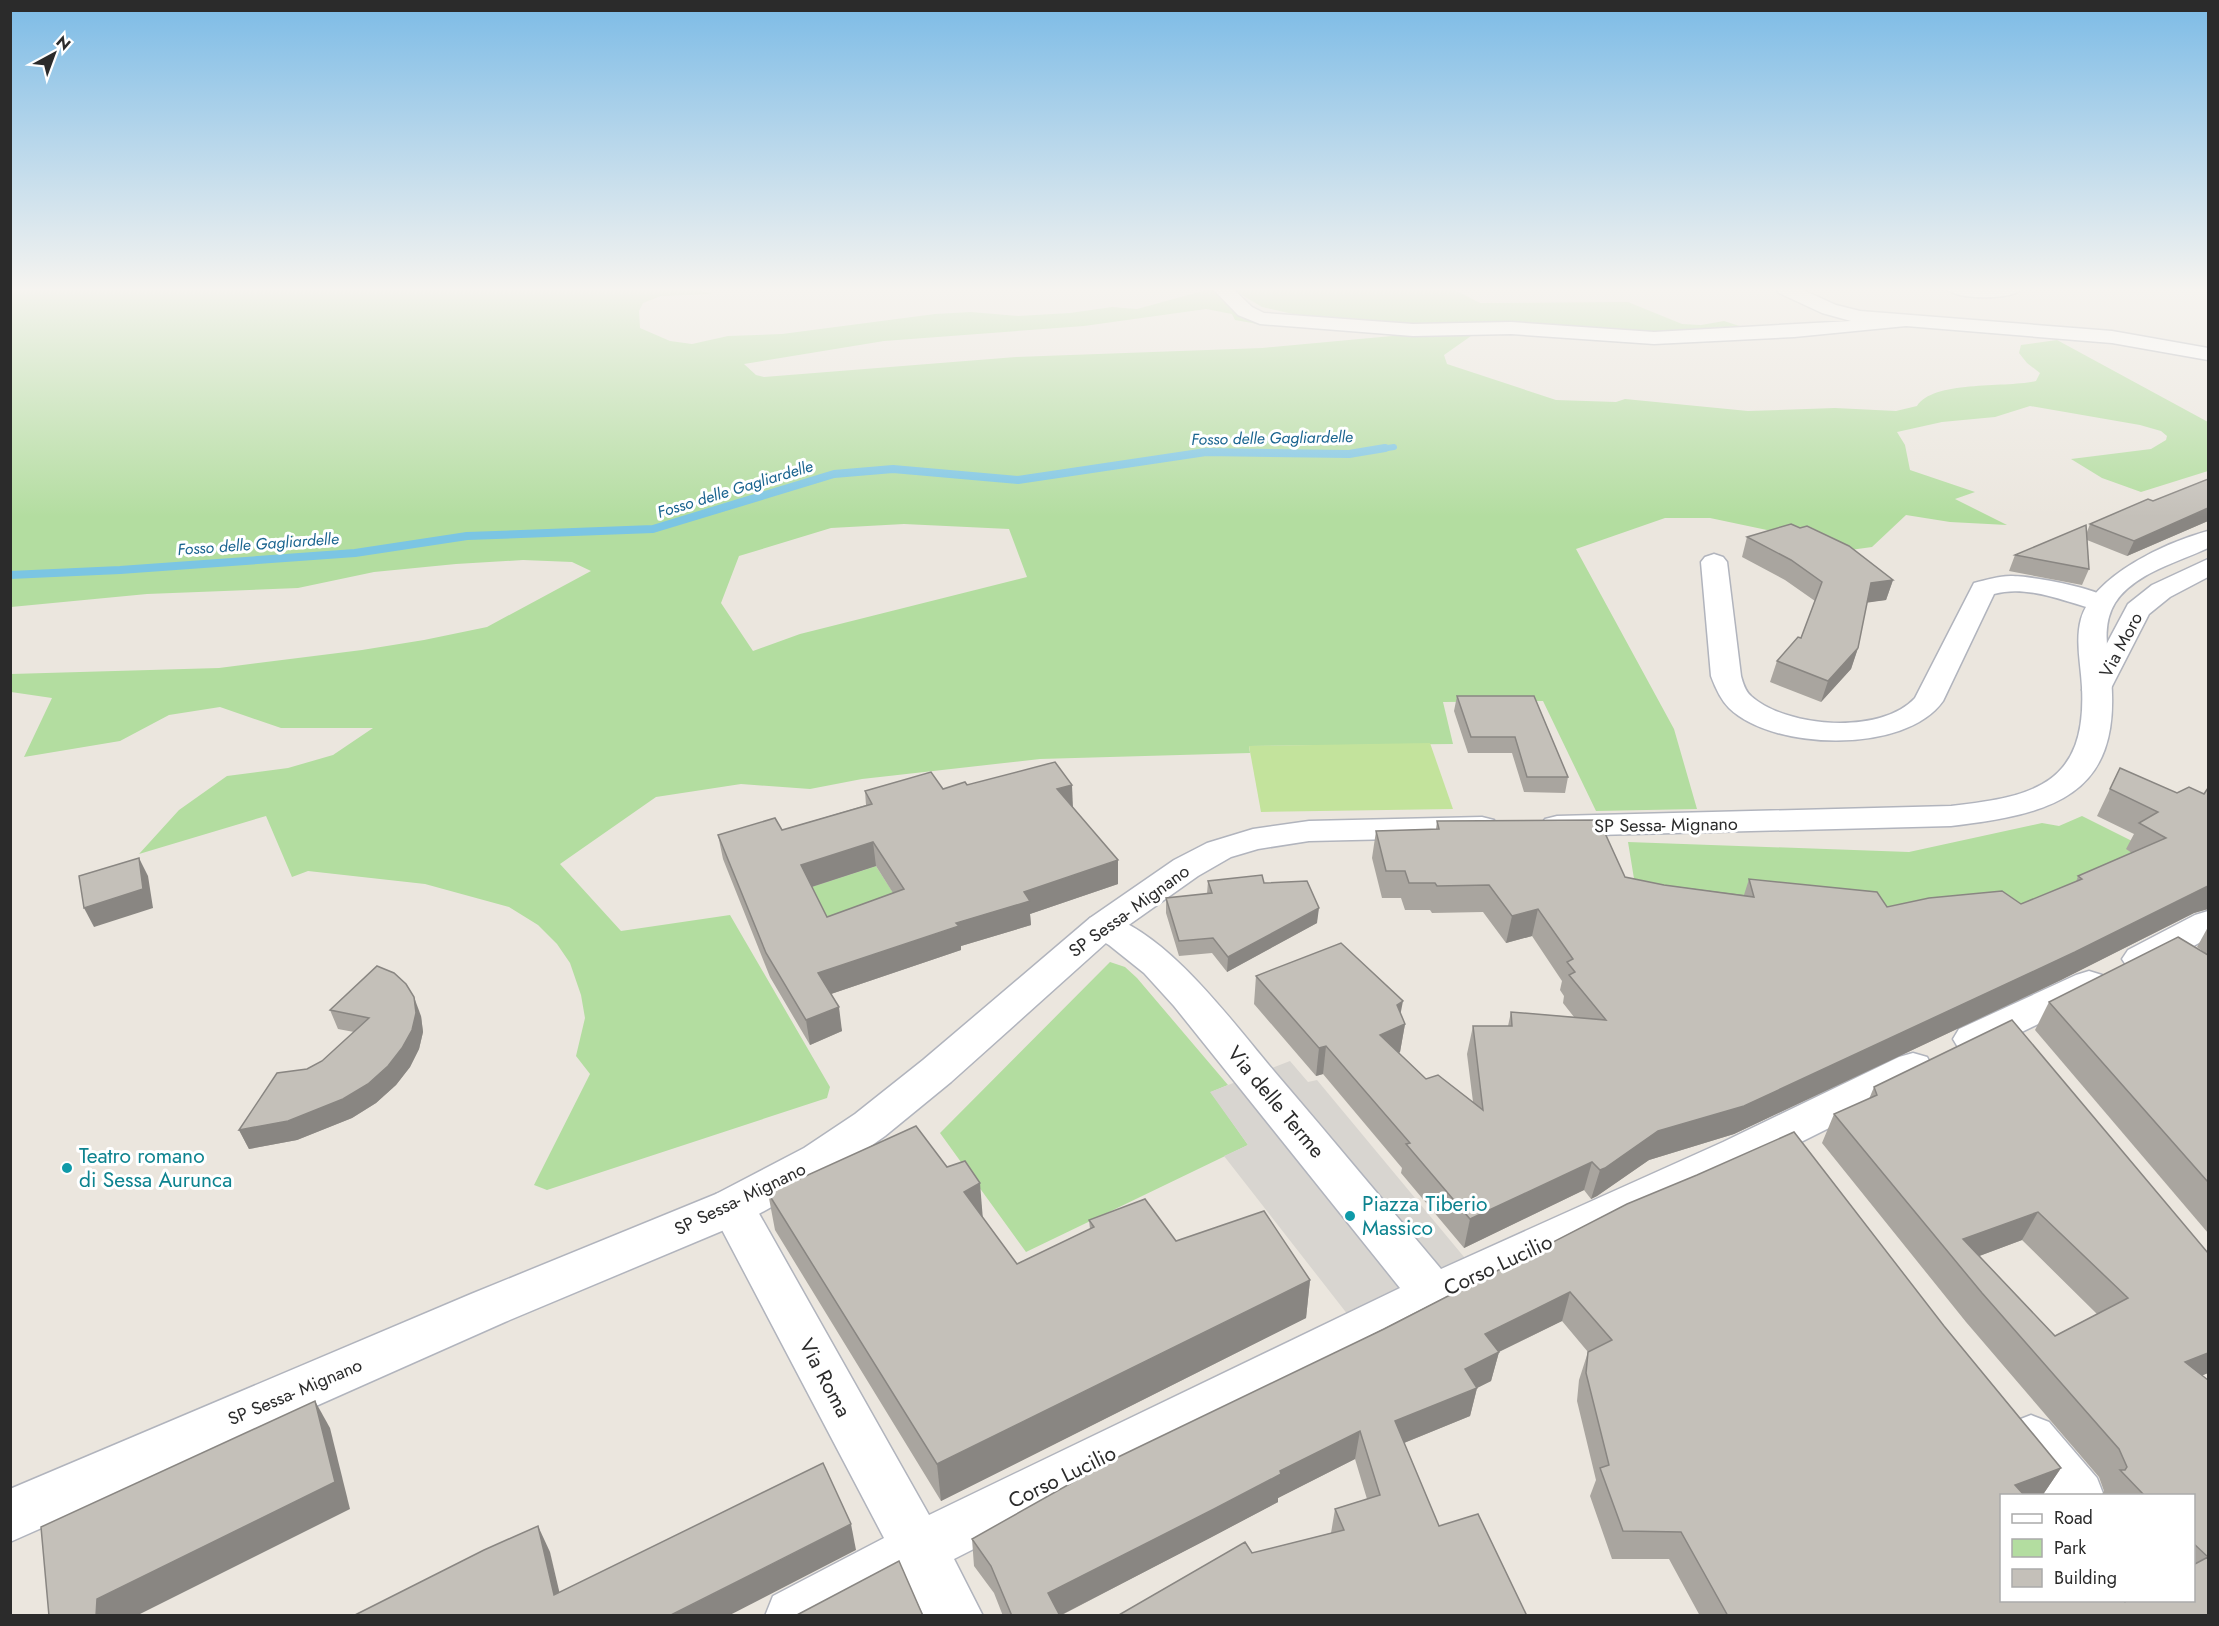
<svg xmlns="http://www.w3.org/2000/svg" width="2219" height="1626" viewBox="0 0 2219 1626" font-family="Jost,sans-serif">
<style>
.green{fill:#b3dda0;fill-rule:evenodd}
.pitch{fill:#c3e39c}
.plaza{fill:#d8d5d0}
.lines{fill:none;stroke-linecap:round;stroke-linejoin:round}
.stream-far1{stroke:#7bc5e3;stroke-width:6}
.stream{stroke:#7bc5e3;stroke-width:8}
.minor-casing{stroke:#b1b4bd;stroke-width:3}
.tertiary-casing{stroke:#b1b4bd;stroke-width:3}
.minor{fill:#fff;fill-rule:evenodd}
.tertiary{fill:#fff;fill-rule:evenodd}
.wall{fill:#a9a59f;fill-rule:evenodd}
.shaded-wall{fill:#898682}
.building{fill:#c4c0b9;stroke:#898682;stroke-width:1.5;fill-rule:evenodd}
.culture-dot{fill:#0f9aa8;stroke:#fff;stroke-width:2}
.labels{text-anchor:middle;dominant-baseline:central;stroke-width:6;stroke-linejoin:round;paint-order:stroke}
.far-water-label{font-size:16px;font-style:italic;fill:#1a648f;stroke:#fff}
.street-label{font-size:18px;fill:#2b2b2b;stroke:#fff}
.near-street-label{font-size:21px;fill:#2b2b2b;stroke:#fff}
.near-culture-label{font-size:21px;fill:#0d838f;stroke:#fff;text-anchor:start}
</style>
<rect width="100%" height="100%" fill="#ebe6de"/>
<!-- green -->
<g class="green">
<path d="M10,289H695L712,294L661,296L643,303L639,311L640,328L670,341L692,344L728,336L782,334L935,314L971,312L1018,316L1070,313L1112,307L1137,309L1210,289L1252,318L1299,324L1269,326L1235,320L1232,314L1206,309L1084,326L884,341L744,364L756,375L764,377L1016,357L1262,348L1403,335L1471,336L1444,355L1447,364L1556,400L1616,402L1625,399L1748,411L1835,408L1896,411L1917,406C1933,380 2006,388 2036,381L2040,373L2027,363L2019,353L2021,345L2057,340L2208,422V471L2141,492L2102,478L2071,459L2151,449L2166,440L2167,436L2161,431L2140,425L2030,406L1995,417L1942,422L1897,432L1905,445L1910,470L1975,492L1955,499L2007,525L1950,522L1906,515L1872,547L1836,552L1796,536L1710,518H1665L1576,549L1674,729L1697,809L1596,811L1543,701L1443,702L1453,744L1249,746L1250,753L1040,759L862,779L810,789L741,784L656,797L560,864L621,931L730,915L830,1087L827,1098L547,1190L534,1185L590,1074L576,1056L585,1018L581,995L570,963L557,944L538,925L509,907L425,884L308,871L292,877L266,816L139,854L179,810L227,776L288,768L333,755L373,728H281L220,707L169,715L120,741L24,757L52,698L11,692V674L219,668L362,650L424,640L487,627L591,571L572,562L523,560L456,564L374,572L298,588L147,594L11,607ZM904,524L1009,529L1027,577L800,634L753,651L721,603L739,556L831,528Z"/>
<path d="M1232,289H1453L1480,303L1628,302L1682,324L1701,325L1724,321L1749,329L1657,332L1433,326L1310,318L1262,307Z"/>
<path d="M2082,816L2136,843L2152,865L2025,925L1636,891L1628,842L1909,852L2042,823L2059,826Z"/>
<path d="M876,866L906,913L831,941L805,889Z"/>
<path d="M1110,962L1125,967L1137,978L1228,1085L1211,1092L1248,1145L1026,1252L940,1133Z"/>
</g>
<!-- pitch -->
<path class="pitch" d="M1430,743L1453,809L1261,812L1249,746Z"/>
<!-- plaza -->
<path class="plaza" d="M1290,1061L1308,1082L1317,1080L1479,1275L1359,1329L1224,1156L1248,1145L1210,1092Z"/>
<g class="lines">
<!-- stream-far1 -->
<path class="stream-far1" d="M1375,450L1394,447"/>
<!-- stream -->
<path class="stream" d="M10,575L120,570L355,553L467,536L653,529L834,474L893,469L1018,480L1206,452L1349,454L1385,448"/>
<!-- minor casing -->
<g class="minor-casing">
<g id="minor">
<path d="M1213,289H1233L1252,307L1264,313L1413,324L1511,322L1654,332L1851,321L1822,313L1779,293L1776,289H1801L1836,305L1860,311L2112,331L2208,348V360L2112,343L1906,326L1794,337L1654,344L1511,334L1413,336L1260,324L1238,315Z"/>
<path d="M1947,289H2022C2013,300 1956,300 1947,289Z"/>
<path d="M1714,554L1723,557L1727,562L1741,676C1743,683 1745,691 1751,696C1787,728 1881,735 1915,698L1974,583C1986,580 1998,576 2011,576C2030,576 2104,588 2114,603L2111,609L2101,611C2068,603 2028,584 1994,594L1943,701C1906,754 1773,751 1729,708C1721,700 1715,687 1711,676L1701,562L1705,557Z"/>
<path d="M2208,559V577L2170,597L2149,614L2107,696L2097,699L2087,696L2082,690L2128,604L2152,585Z"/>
<path d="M2208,911V938L2154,968L2141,972L2128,968L2122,959L2128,950L2195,915Z"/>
<path d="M1103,914C1169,932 1235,1026 1279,1077C1333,1140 1387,1205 1441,1269L1723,1142L1899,1057L1913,1053L1927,1057L1933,1068L1927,1079L1753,1166L1376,1344L954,1559L983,1616H924L908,1584L850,1616H765L773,1596L884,1538L710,1207L716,1194L732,1189L748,1194L929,1515L1400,1288L1174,1006L1144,973L1109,945L1090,934L1085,926L1090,918Z"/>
<path d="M2089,971L2102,975L2108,984L2102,993L1987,1049L1973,1053L1959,1049L1953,1039L1959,1029L2076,975Z"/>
<path d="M2031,1415L2049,1422L2097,1478L2104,1496H2045L2013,1456L2005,1439L2013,1422Z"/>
</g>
</g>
<!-- tertiary casing -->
<g class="tertiary-casing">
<g id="tertiary">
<path d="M2208,531V548C2179,562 2134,573 2115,603C2101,626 2108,653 2111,678C2122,797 2051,814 1951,826L1557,836L1545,833L1540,826L1545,819L1557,816L1951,806C2034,797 2087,784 2082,687C2081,665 2075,641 2081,619C2094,575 2167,542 2208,531Z"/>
<path d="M1482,817L1494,820L1499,827L1494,834L1482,837L1309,841L1258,849L1231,857L1198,876L1116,934L951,1082L885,1136L834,1172L748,1220L505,1322L10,1542V1489L471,1294L716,1194L804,1148L855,1114L923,1060L1090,918L1174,860L1207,843L1253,829L1309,821Z"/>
</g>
</g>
<!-- minor -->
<use href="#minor" class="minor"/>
<!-- tertiary -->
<use href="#tertiary" class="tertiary"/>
</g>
<!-- wall -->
<g class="wall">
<path d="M2208,479V521L2127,556L2087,540L2089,569L2082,585L2009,571L2015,555L2087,532L2090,524L2153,501Z"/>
<path d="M1747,537L1893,580L1886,600L1867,602L1858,648L1851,669L1821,702L1770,682L1777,661L1801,638L1815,601L1785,580L1742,557Z"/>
<path d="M1457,696H1534L1568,777L1565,793L1524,792L1512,753H1468L1454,711Z"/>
<path d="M2120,768L2177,793L2204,794L2208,788V909L2194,913L2061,980L1734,1134L1649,1160L1597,1196L1591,1199L1584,1190L1464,1248L1401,1173L1402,1168L1323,1074L1316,1076L1254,1004L1256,976L1400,1014L1405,1024L1400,1052L1399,1053L1426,1079L1473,1102L1467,1054L1473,1026H1508L1511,1012L1574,1017L1563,1003L1564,996L1560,990L1562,981L1532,936L1506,943L1483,912L1432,913L1430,910H1405L1401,898H1382L1372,858L1376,831L1436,829L1437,821L1625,877L1664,885L1744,895L1749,879L1887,907L2021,904L2076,882L2078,876L2132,853L2126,849L2134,834L2097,816Z"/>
<path d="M967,785L1073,808L1118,860V884L1030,914L1031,925L961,946V950L831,994L842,1031L810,1045L770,977L723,859L718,835L782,830L866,805L865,791L943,789ZM876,866L893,893L827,917L812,887Z"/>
<path d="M1208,881L1264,883L1317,923L1227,972L1212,953L1179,956L1166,913V898L1207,894Z"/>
<path d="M2208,927V955L2197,947Z"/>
<path d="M2208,955V1233L2035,1030L2049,1002Z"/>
<path d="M330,1010L421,1016L423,1032L419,1049L410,1067L396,1085L376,1103L352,1118L297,1140L249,1149L239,1130L307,1069L322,1061L354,1032L338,1029Z"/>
<path d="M1874,1087L2208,1253V1373L2203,1375L2208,1616H1700L1669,1559H1612L1590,1496L1596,1480L1577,1401L1579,1380L1588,1352L1562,1321L1499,1352L1491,1381L1477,1388L1470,1416L1404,1443L1439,1526L1527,1616L1252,1553L1331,1533L1335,1509L1367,1499L1355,1459L1278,1498V1502L1060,1616H1003L994,1593L974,1566L972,1539L1627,1204L1944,1326L2061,1468L2042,1496H2001L2125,1602L2193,1600V1496H2101L2104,1491L2099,1477L1966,1322L1822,1143L1834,1114L1869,1099ZM2022,1240L2097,1314L2055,1336L1979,1256Z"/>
<path d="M768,1193L982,1217L1017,1264L1090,1229L1089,1220L1176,1241L1310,1280L1306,1318L941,1501L775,1230Z"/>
</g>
<!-- shaded-wall -->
<g class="shaded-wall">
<path d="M2208,508V521L2127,556L2134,541Z"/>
<path d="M1893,580L1886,600L1865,603L1871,583Z"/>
<path d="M1858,648L1851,669L1821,702L1828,681Z"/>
<path d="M1072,785L1073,808L1057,789Z"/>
<path d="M873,842L876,866L805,889L801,865Z"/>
<path d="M139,858L148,876L153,908L94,927L84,908Z"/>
<path d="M1118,860V884L1030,914L1031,925L961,946V950L822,997L818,973L956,923L1024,892Z"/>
<path d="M2208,886V909L2194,913L2061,980L1734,1134L1649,1160L1597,1196L1591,1199L1600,1170L1658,1131Z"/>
<path d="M1319,908L1317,923L1227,972L1228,957Z"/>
<path d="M1538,909L1532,936L1506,943L1512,916Z"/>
<path d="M414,997L421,1016L423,1032L419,1049L410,1067L396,1085L376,1103L352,1118L297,1140L249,1149L239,1130Z"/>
<path d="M1403,1001L1398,1027L1405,1024L1400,1052L1375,1063L1380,1035L1397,1005Z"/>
<path d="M839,1007L842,1031L810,1045L806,1020Z"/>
<path d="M1326,1046L1323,1074L1316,1076L1319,1048Z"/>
<path d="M1592,1162L1584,1190L1464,1248L1470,1219Z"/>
<path d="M980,1183L983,1220L964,1192Z"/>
<path d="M2038,1212L2022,1240L1958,1264L1963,1239Z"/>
<path d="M1310,1280L1306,1318L941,1501L937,1464Z"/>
<path d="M1570,1292L1562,1321L1478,1362L1485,1334Z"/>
<path d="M1499,1352L1491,1381L1477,1388L1470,1416L1389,1449L1395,1421L1465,1369Z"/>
<path d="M2208,1353V1373L2164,1391L2185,1362Z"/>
<path d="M315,1401L330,1428L350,1509L136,1616H96L97,1599Z"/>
<path d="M1360,1431L1355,1459L1278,1498V1502L1212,1537L1059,1616L1048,1593L1280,1471Z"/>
<path d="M2061,1468L2042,1496H2008L2015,1485Z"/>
<path d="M851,1524L856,1550L728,1616H669Z"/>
<path d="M538,1526L550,1552L565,1616L554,1595Z"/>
</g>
<!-- building -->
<g class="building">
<path d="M2208,479V508L2134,541L2090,524L2148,499L2153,501Z"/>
<path d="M1791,524L1800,528L1807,526L1849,546L1893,580L1871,583L1858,648L1828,681L1777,661L1798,637L1801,638L1822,582L1791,560L1747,537Z"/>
<path d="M2086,525L2089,569L2015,555Z"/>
<path d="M1457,696H1534L1568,777H1527L1515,737H1471Z"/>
<path d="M1055,762L1072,785L1057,789L1118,860L1024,892L1030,901L956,923L959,926L818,973L839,1007L806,1020L766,953L718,835L775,818L782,830L872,804L865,791L931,772L943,789L965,782L967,785ZM873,842L904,889L827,917L801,865Z"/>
<path d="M2120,768L2177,793L2189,787L2204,794L2208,788V886L2075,952L1744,1106L1658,1131L1605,1168L1600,1170L1592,1162L1470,1219L1406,1144L1410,1143L1326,1046L1319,1048L1256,976L1341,943L1403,1001L1397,1005L1405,1024L1380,1035L1426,1079L1438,1075L1483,1110L1473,1026H1512L1511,1012L1606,1020L1569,975L1575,972L1567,962L1573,959L1538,909L1512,916L1489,885L1437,886L1435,883H1409L1405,871H1386L1376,831L1439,829L1437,821L1599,820L1625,877L1664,885L1754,897L1749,879L1877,892L1887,907L1929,898L2002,891L2021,904L2082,879L2078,876L2166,838L2139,823L2158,812L2110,789Z"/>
<path d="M139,858L143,889L84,908L79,876Z"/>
<path d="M1262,875L1264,883L1307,881L1319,908L1228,957L1213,938L1179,941L1166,898L1212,893L1208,881Z"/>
<path d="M2178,937L2208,955V1182L2049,1002Z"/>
<path d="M377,966L394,973L406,984L414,997L416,1013L412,1030L402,1048L388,1066L368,1084L343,1099L288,1121L239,1130L277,1073L307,1069L322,1061L369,1018L330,1010Z"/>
<path d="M2012,1020L2208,1253V1353L2185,1362L2208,1380V1616H1728L1681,1532L1623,1531L1600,1468L1609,1465L1586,1373L1588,1352L1612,1340L1570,1292L1485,1334L1499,1352L1465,1369L1477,1388L1395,1421L1439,1526L1478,1514L1527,1616H1117L1245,1542L1252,1553L1344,1530L1335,1509L1380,1495L1360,1431L1280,1471L1281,1474L1214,1509L1048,1593L1060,1616H1012L991,1566L972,1539L1114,1459L1384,1329L1627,1204L1697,1175L1794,1132L1944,1326L2061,1468L2015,1485L2025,1496H2001V1600H2123L2125,1602L2127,1600H2193V1565L2208,1557L2193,1543V1496H2145L2120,1470H2125L2127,1467L2119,1449L1982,1293L1834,1114L1877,1095L1874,1087ZM2038,1212L2128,1298L2055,1336L1963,1239Z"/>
<path d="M916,1126L947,1167L965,1161L980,1183L964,1192L1017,1264L1094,1227L1089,1220L1145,1199L1176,1241L1264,1211L1310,1280L937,1464L768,1193Z"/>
<path d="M315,1401L335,1482L97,1599L96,1616H49L41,1527Z"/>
<path d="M823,1463L851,1524L669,1616H353L484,1550L538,1526L554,1595Z"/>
<path d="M899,1561L923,1616H795Z"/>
</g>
<!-- sky -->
<linearGradient id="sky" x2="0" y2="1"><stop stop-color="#7cbbe6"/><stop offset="0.56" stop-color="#f6f4f0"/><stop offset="1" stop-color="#f6f4f0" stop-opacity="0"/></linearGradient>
<rect width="2219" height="517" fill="url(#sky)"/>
<!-- markers -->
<g class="culture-dot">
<circle cx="67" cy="1168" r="6"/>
<circle cx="1350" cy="1216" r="6"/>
</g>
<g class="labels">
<!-- far-water labels -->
<g class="far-water-label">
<text transform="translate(1272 438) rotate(-1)">Fosso delle Gagliardelle</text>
<text transform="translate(735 489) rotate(-17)">Fosso delle Gagliardelle</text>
<text transform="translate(258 544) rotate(-4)">Fosso delle Gagliardelle</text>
</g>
<!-- street labels -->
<g class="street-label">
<text transform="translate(2121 645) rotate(-62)">Via Moro</text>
<text transform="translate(1666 825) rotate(-1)">SP Sessa- Mignano</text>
<text transform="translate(1129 911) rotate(-36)">SP Sessa- Mignano</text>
<text transform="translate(740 1199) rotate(-26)">SP Sessa- Mignano</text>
<text transform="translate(295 1392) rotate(-23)">SP Sessa- Mignano</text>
</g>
<!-- near-street labels -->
<g class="near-street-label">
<text transform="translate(1276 1102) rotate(50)">Via delle Terme</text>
<text transform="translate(1498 1265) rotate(-25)">Corso Lucilio</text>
<text transform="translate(825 1378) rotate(62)">Via Roma</text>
<text transform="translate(1062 1477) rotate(-26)">Corso Lucilio</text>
</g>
<!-- near-culture labels -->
<g class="near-culture-label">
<text x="79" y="1156">Teatro romano<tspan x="79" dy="24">di Sessa Aurunca</tspan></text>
<text x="1362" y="1204">Piazza Tiberio<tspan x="1362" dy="24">Massico</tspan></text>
</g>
</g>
<!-- border -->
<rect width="2219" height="1626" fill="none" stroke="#2b2b2b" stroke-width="24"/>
<!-- legend -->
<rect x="2000" y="1494" width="195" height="108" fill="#ffffff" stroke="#aaaaaa" stroke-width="1.5"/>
<rect x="2012" y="1514" width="30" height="9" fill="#ffffff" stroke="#aaaaaa" stroke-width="1.5"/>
<text x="2054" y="1524" font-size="18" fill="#2b2b2b">Road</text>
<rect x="2012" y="1539" width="30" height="18" fill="#b3dda0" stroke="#aaaaaa" stroke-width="1.5"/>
<text x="2054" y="1554" font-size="18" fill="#2b2b2b">Park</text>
<rect x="2012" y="1569" width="30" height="18" fill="#c4c0b9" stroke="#aaaaaa" stroke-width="1.5"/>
<text x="2054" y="1584" font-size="18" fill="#2b2b2b">Building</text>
<!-- north arrow -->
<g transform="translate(54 54) rotate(41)" stroke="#ffffff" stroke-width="4.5" paint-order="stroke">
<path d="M0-4.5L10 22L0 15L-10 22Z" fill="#2b2b2b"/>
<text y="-9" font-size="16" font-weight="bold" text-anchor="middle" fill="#2b2b2b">N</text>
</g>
</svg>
